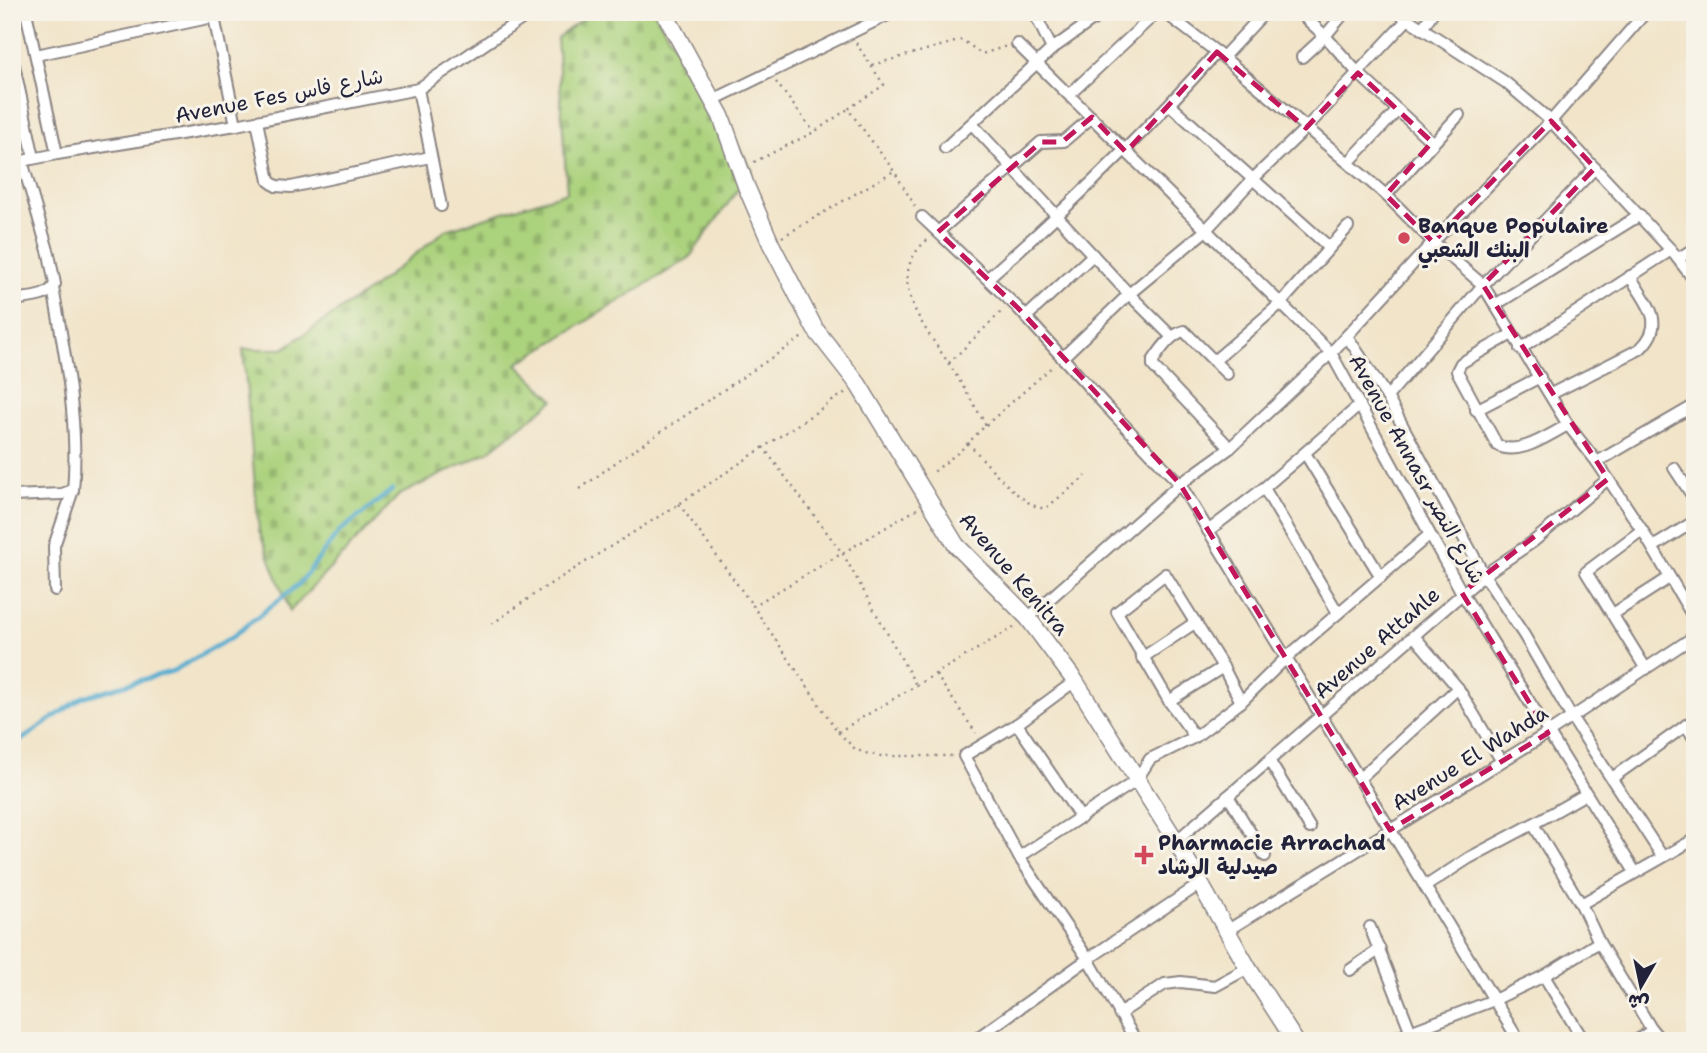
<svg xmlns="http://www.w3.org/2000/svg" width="1707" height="1053" viewBox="0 0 1707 1053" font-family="'Shantell Sans','Playpen Sans Arabic',sans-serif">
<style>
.cemetery{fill:url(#cemetery-stones);stroke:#667a5c;stroke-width:2}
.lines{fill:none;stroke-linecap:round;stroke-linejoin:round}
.stream{stroke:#53acd0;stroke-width:4.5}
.street-casing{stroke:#8a8382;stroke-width:14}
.secondary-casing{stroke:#8a8382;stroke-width:19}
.path{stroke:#8a8382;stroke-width:2.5;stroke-dasharray:2 5;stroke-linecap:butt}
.street{stroke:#fff;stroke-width:10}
.secondary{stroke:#fff;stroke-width:16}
.marked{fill:none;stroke:#c2185b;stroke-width:5;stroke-dasharray:14 9;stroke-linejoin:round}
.poi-dot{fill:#d1495b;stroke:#f7f3e8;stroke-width:2.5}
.labels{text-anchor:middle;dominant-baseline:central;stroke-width:6;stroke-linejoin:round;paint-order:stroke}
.street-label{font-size:21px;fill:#22223b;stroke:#f7f3e8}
.poi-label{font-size:21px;font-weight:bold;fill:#22223b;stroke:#f7f3e8;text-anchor:start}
</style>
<defs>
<pattern id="cemetery-stones" width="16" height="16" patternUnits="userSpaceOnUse" patternTransform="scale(1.75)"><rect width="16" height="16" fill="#abd27d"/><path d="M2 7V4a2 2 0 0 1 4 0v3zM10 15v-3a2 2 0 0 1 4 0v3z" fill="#93b46d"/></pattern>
</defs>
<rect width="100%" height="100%" fill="#f7f3e8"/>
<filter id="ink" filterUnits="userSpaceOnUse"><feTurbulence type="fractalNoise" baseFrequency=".0143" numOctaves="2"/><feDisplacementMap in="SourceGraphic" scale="14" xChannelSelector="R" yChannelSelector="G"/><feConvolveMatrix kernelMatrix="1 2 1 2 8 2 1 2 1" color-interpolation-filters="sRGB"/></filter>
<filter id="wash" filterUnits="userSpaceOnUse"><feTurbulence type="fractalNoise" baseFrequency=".00686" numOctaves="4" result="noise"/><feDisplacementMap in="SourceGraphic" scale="28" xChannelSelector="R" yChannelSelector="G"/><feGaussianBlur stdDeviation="1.57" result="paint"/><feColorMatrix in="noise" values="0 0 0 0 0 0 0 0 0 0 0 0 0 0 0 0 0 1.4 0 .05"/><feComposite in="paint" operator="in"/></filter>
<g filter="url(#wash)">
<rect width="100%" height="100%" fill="#f1e4c9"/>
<!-- cemetery -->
<path class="cemetery" d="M592,12H654L752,170L689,258L517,364L554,400L488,452L399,495L290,611L259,531L243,349H283L375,286L446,230L567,192L557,38Z"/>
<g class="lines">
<!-- stream -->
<path class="stream" d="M12,741L23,739L83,697L173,671L232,637L299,584L339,532L392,490"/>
</g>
</g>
<g filter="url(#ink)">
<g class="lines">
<!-- street casing -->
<g class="street-casing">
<g id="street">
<path d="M26,12L57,154"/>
<path d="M213,12L236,125"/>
<path d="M1034,12L1052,49"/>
<path d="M1164,12L1223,57L1386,195L1433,242L1483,285L1568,425L1597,462L1642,530L1695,620"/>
<path d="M1299,12L1325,36L1358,73L1432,142"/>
<path d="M1397,12L1505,82L1551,121L1671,250L1695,281"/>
<path d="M1422,29L1433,12"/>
<path d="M1017,44L1331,353L1462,593L1635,872"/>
<path d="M36,55L213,17"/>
<path d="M12,56L34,158"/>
<path d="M1223,57L1265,12"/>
<path d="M1302,57L1325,36L1345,12"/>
<path d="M418,89L441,206"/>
<path d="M1070,94L1157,12"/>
<path d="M713,100L894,12"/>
<path d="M1170,105L1329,247"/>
<path d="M257,121L269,181L276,186L291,187L430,157"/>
<path d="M972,124L1129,294L1172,337"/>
<path d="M945,148L1052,49L1104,12"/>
<path d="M12,163L57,154L236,125L418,89L532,12"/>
<path d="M1348,163L1398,110"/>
<path d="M1386,195L1459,115"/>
<path d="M922,217L1018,308L1105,405L1180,484L1519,1041"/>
<path d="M938,232L1041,142L1064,141L1092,117"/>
<path d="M1679,258L1695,248"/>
<path d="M988,278C1070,206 1144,134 1217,52"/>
<path d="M12,300C27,297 48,299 55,284L49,254L22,161"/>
<path d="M1495,305L1640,215"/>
<path d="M1026,317L1093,255"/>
<path d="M1512,334L1461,363L1457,371L1497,445C1519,457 1548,435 1568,425"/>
<path d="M1347,336L1387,397L1484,575L1524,635L1572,718L1662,856"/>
<path d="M1520,349L1671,250"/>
<path d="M1062,358L1129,294L1205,231L1254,178L1306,128L1407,20"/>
<path d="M1214,361L1280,304L1348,227"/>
<path d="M1227,374L1184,331C1171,334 1160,350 1153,361V366L1230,448"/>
<path d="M1551,394L1640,349C1668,322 1646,304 1630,276"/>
<path d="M1387,397L1483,285L1595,168"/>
<path d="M1476,410L1540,377"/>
<path d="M1305,453L1381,577"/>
<path d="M1597,462L1695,405"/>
<path d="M1674,468L1695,500"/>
<path d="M1264,488L1338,613"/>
<path d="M12,496L62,494L73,490C79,423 65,354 53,288"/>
<path d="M1642,530L1586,572L1646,669"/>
<path d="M1208,531L1264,488L1360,405"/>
<path d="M1653,547L1695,521"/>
<path d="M55,590L54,546L73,490"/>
<path d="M1613,614L1669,578"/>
<path d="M1028,618L1180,484L1230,448L1331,353L1433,242L1551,121L1646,12"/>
<path d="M1415,637L1458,688L1501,760"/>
<path d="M1142,658L1196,622"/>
<path d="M1075,681L1017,724L964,756L1019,857L1088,959L1136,1041"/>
<path d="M1169,701L1223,667"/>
<path d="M1017,724L1081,818"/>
<path d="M1686,725L1695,740"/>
<path d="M1195,737L1169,701L1117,612L1165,574L1223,667L1241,702"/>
<path d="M1270,762L1310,828"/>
<path d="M1360,778L1458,688"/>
<path d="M1612,778L1695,719"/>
<path d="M1228,796L1265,856"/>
<path d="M1176,841L1484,575L1534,541L1608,479"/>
<path d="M1019,857L1136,781L1150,759L1195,737L1241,702L1286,658L1429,535"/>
<path d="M1426,886L1469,858L1533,824"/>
<path d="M1581,904L1533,824L1586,794"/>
<path d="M1370,927L1410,1030"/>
<path d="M1228,930L1548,733L1695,636"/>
<path d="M1350,970L1380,949"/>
<path d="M1544,976L1584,1041"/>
<path d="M1119,1014L1165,984L1181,982L1215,986L1248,968"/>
<path d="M973,1041L1088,959L1200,884"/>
<path d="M1386,1041L1494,1000L1544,976L1599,942"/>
<path d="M1636,1041L1652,1030"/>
<path d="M1662,1041L1652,1030L1599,942L1581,904L1695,839"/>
<path d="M1689,1041L1695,1037"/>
</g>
</g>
<!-- secondary casing -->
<g class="secondary-casing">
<path id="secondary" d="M664,12L721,116L746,186L771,244L815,329L858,384L956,545L1028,618L1075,681L1176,841L1248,968L1295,1041"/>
</g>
<!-- path -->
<g class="path">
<path d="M856,43L884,85L848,109L894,171L916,208"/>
<path d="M872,65L962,40L982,54L1007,46"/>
<path d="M776,82L814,132"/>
<path d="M754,162L814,132L848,109"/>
<path d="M782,237L894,171"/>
<path d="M927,240C882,279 925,327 949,364C962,384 974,405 986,425L960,451L931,474"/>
<path d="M949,363L1004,309"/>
<path d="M986,425L1054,365"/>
<path d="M968,443C984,459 1024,511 1046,508L1086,476"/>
<path d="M763,447L843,554L916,685"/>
<path d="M580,489L619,460L804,336"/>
<path d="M679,504L753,606"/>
<path d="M917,509L753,606L838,732L855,749L865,753L881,756H954"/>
<path d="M492,624L539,591L679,504L846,392"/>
<path d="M936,675L976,733"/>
<path d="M838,732L1016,626"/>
</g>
<!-- street -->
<use href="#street" class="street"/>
<!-- secondary -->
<use href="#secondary" class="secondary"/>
</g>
</g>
<!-- marked area -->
<path class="marked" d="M1217,52L1306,128L1358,73L1432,142L1386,195L1433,242L1551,121L1595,168L1483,285L1608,479L1462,593L1548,733L1390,830L1180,484L1018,308L938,232L1041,142H1062L1092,117L1126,152Z"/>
<!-- markers -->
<g class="poi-dot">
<circle cx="1404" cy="238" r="7"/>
<path d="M1140.5 844.5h7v7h7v7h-7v7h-7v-7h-7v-7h7z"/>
</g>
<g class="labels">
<!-- street labels -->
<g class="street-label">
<text transform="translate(279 96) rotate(-11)">Avenue Fes شارع فاس</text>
<text transform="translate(1417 469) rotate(61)">Avenue Annasr شارع النصر</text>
<text transform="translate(1014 574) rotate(49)">Avenue Kenitra</text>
<text transform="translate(1377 643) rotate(-41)">Avenue Attahle</text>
<text transform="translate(1470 758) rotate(-32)">Avenue El Wahda</text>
</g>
<!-- poi labels -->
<g class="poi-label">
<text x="1418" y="226">Banque Populaire<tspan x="1418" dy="24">البنك الشعبي</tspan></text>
<text x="1158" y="843">Pharmacie Arrachad<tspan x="1158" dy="24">صيدلية الرشاد</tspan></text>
</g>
</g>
<!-- margin -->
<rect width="1707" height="1053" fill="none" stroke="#f7f3e8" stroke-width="42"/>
<!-- north arrow -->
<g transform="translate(1641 986) rotate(189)" stroke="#f7f3e8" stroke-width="5" paint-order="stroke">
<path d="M0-5L12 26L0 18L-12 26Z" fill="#22223b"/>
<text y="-10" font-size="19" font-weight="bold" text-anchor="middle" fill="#22223b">ش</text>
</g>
</svg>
